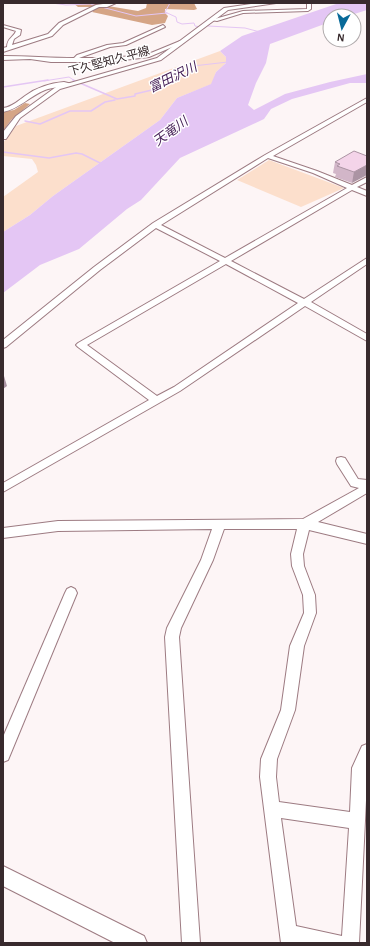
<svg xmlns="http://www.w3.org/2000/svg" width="370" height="946" viewBox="0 0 370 946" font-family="'Alegreya Sans','Noto Sans JP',sans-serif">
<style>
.green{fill:#fcdfcc}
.forest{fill:#d5a586}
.water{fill:#e4c6f4}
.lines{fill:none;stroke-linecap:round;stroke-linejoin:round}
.stream-far1{stroke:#e4c6f4;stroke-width:1}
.stream{stroke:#e4c6f4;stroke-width:1.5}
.minor-casing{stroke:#9d7b82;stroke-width:2}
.major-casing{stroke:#9d7b82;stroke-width:2}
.minor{fill:#fff;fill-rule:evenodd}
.major{fill:#fff;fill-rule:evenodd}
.wall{fill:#d2b6c8}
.shaded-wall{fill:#ab94a3}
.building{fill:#f4d4e9;stroke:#ab94a3}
.labels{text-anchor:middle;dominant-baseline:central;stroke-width:3;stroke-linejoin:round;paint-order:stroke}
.far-street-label{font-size:12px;fill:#382a2d;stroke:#fff}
.far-water-label{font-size:13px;font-style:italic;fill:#472158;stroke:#fff}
</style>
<rect width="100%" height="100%" fill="#fdf5f6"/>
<!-- green -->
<g class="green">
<path d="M220,51L226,57V63L216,72L212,84L177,98L160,120L53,196L30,215L3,232V197L38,172L36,165L32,159L3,156V143L16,126Z"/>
<path d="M269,160L344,188L301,207L237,180Z"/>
</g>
<!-- forest -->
<g class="forest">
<path d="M73,3H110L108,6L138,11L146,8L147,3H194L197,9L194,10L165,9V13L168,16L165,23L152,25L92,12L98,7H78Z"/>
<path d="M25,103L30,104L11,120L3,131V112L14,110Z"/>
</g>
<!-- water -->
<path class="water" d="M339,3H367V10L348,16H330V22L270,44L266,63L256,83L248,105L254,110L285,94L330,82L367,74V83H350L292,99L271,109L264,119L180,158L141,200L127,209L79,249L40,265L3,293V232L30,215L53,196L160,120L177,98L211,84L216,72L226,63V57L220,51L242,36Z"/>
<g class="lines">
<!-- stream-far1 -->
<g class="stream-far1">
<path d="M52,3L66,5L90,4L136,16L167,13"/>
<path d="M170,3L165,12L176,17L177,22L182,24L194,23L195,26L200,27"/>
<path d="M208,26L245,28L260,32"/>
<path d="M44,81L69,77L75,81"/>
<path d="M169,81L168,79L193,66L228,62"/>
</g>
<!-- stream -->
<g class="stream">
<path d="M73,80L117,99L135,96V94L152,90L170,83L169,80"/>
<path d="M3,87L48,80"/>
<path d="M25,121L40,124L70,111H91L105,102L115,100"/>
<path d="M3,152L49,158L76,153L82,154L102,164"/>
</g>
<!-- minor casing -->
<g class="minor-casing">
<g id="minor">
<path d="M110,3H116L107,7H99L63,25L52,36L3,52V48L7,47C7,38 14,37 16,31L3,27V25L21,30L20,35L14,39L12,45L48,34L59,23L96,5Z"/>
<path d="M307,3H311V9L308,11L243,13L217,21L211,20L243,11L307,9Z"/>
<path d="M163,25L165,27L126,45L110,47L79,58H107L146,55L180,41L184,42L149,57L107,62H51L30,59L3,60V56C27,56 50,58 74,58L77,55L107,45L123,43Z"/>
<path d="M64,82L72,84C67,87 52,87 45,90C30,96 19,109 3,112V108C12,107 18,101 25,96C36,88 50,83 64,82Z"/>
<path d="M367,98V102L273,156L317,171L352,185L367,177V182L357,187L367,191V196L352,190L231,261L304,299L367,258V264L311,302L367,334V341L305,306L180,391L3,492V483L149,400L78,347L76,345L78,343L220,261L156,228L100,270L6,347L3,348V340L94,267L153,223L265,155ZM268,158L313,173L347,188L225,258L161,225ZM226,264L298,303L174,387L157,396L87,345Z"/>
<path d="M341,457L345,458L358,479L367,480V493L318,522L367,534V544L309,530L303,554L304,566L315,595L316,613L304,646L295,710L277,759L276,777L279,802L350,812L352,768L362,746L367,744V780L359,943H281L260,777L261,759L281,710L290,646L304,613L303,595L292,566L291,554L297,529H224L213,560L181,628L179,637L200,943H182L165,637L167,628L201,560L212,529L58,531L3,538V528L58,521L303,519L359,488L351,486L337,464L336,461L337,458ZM281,818L349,828L342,936L296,926Z"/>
<path d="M71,587L75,589L77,593L8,760L3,762V737L65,593L67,589Z"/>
</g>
</g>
<!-- major casing -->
<g class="major-casing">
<g id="major">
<path d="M258,3H276L228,10L161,60L60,89L20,118L6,139H3V132L16,116L56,87L157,58L224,8Z"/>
<path d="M3,866L144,936L147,943H115L3,886Z"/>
</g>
</g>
<!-- minor -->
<use href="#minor" class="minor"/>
<!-- major -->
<use href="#major" class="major"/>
</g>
<!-- wall -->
<path class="wall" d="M367,156L352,183L335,177L336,174L333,173L335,162Z"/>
<!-- shaded-wall -->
<g class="shaded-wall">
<path d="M367,165V175L352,183L354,172Z"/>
<path d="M4,376L7,386L3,389V377Z"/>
</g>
<!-- building -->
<path class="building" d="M354,151L367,156V165L354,172L337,166L340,164L335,162Z"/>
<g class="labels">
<!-- far-street labels -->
<g class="far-street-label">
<text transform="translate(109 61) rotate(-15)">下久堅知久平線</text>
</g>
<!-- far-water labels -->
<g class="far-water-label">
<text transform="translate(173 78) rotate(-26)">富田沢川</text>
<text transform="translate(171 132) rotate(-36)">天竜川</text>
</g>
</g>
<!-- border -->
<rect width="370" height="946" fill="none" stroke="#382a2d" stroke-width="8"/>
<!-- north arrow -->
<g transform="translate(342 28) rotate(187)"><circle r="19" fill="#ffffff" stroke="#afaaab"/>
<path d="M0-3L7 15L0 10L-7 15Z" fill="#086a99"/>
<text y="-6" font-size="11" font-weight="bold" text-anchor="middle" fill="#382a2d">N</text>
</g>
</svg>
